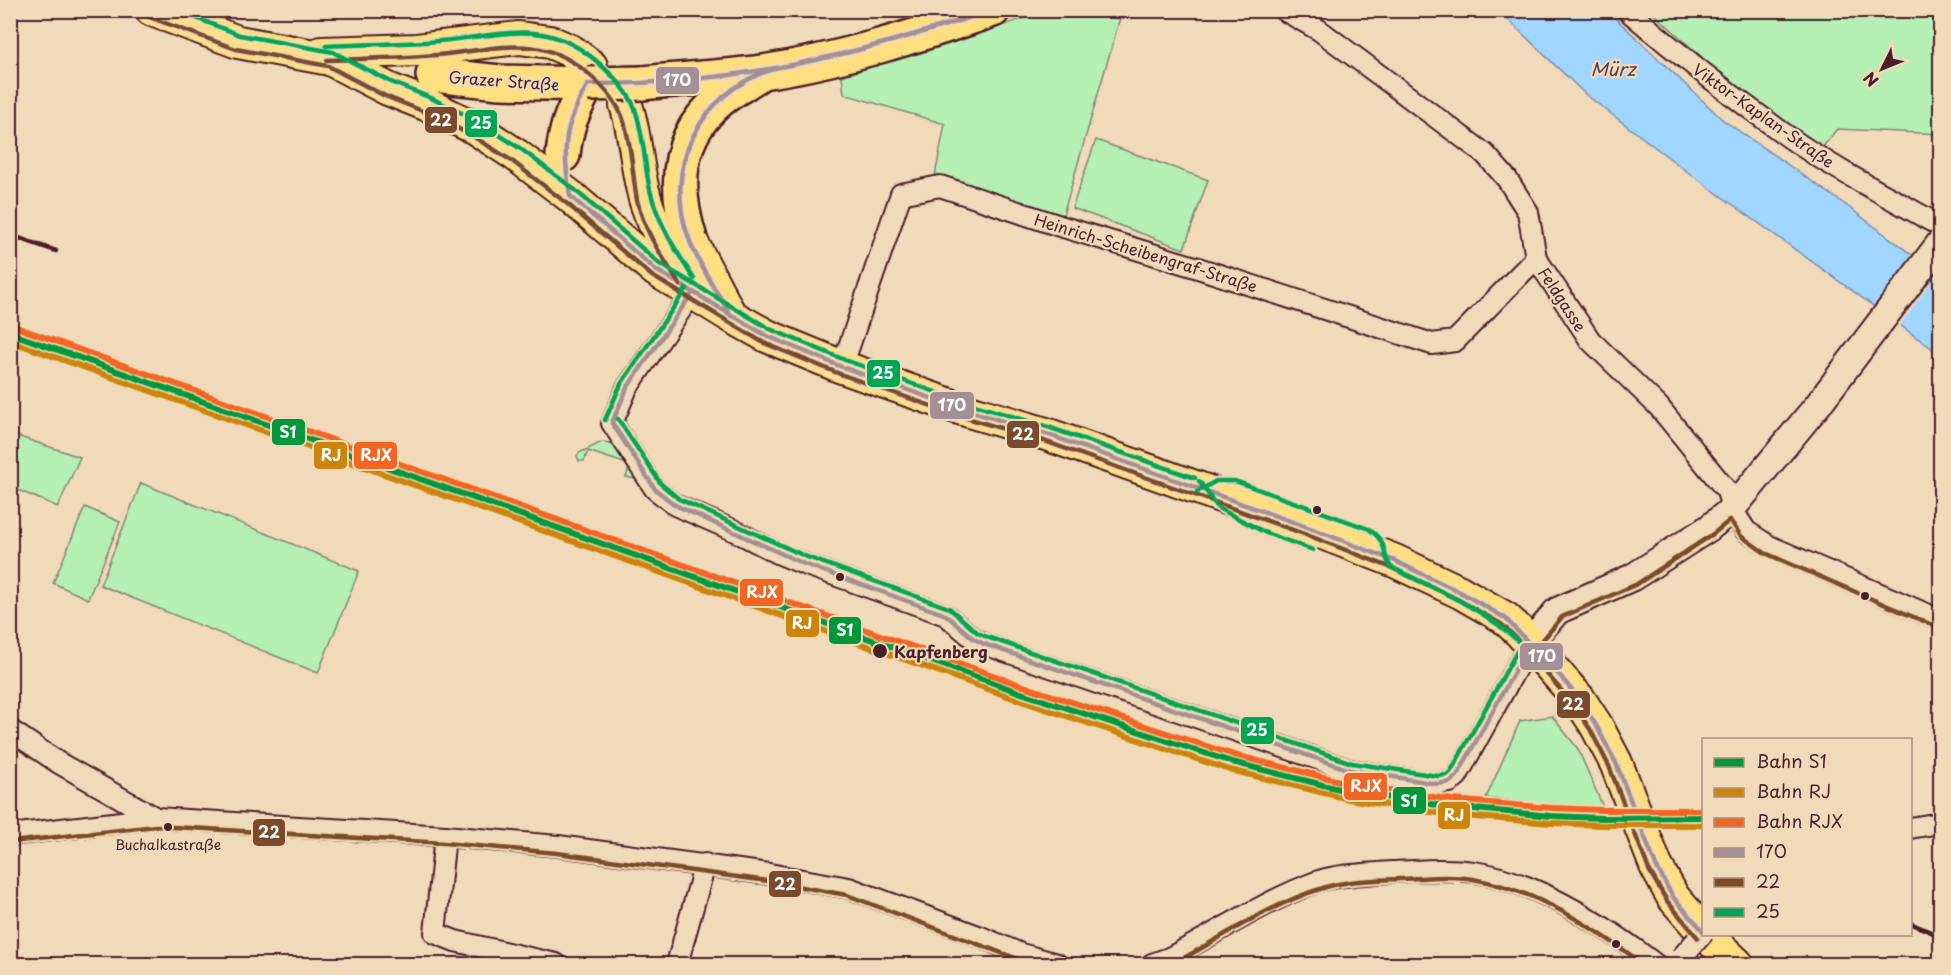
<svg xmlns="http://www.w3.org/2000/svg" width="1951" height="975" viewBox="0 0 1951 975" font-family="'Playpen Sans',sans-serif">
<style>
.green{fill:#b6efb3;stroke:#80876f;stroke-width:1.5}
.water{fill:#a0d6ff;stroke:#7e8daa;stroke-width:1.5}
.pier{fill:#f1dab9}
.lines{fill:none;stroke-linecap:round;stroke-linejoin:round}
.minor-casing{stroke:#4a1f2b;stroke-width:24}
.tertiary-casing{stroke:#4a1f2b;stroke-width:30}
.primary-casing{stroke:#4a1f2b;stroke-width:36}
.trunk-casing{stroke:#4a1f2b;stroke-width:38}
.minor{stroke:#f1dab9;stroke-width:20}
.tertiary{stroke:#f1dab9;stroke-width:26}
.primary{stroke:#fedf80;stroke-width:32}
.trunk{stroke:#fedf80;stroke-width:33}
.rail{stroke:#4a1f2b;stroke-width:4.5}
.minor-bridge-casing{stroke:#4a1f2b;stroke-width:24;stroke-linecap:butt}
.trunk-bridge-casing{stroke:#4a1f2b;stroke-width:38;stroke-linecap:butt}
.minor-bridge{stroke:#f1dab9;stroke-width:20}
.trunk-bridge{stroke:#fedf80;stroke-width:33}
.bus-1-casing{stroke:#f1dab9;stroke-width:9}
.bus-2-casing{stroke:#f1dab9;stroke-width:9}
.bus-3-casing{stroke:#f1dab9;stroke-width:9}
.bus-1{stroke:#a48f95;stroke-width:4.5}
.bus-2{stroke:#7a4b2a;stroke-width:4.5}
.bus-3{stroke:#00a651;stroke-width:4.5}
.rail-1-casing{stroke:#f1dab9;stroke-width:10}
.rail-2-casing{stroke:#f1dab9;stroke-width:10}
.rail-3-casing{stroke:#f1dab9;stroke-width:10}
.rail-1{stroke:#00983a;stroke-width:6}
.rail-2{stroke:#cc840b;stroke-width:6}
.rail-3{stroke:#f26522;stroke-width:6}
.bus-dot{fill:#4a1f2b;stroke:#f1dab9;stroke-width:2}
.labels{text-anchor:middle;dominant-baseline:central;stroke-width:4.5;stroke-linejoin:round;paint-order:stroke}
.bus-label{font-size:14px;fill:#4a1f2b;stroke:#f1dab9}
.street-label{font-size:16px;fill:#4a1f2b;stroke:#f1dab9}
.stop-label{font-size:16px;font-weight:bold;fill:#4a1f2b;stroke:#f1dab9;text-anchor:start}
.water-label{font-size:18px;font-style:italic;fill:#573a4b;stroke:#f1dab9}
.line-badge{stroke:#f1dab9;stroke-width:2}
.badge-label{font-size:16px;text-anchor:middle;font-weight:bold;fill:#fff}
</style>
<rect width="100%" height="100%" fill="#f1dab9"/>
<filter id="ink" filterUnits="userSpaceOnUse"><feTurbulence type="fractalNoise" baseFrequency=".0167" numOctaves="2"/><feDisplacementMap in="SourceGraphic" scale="12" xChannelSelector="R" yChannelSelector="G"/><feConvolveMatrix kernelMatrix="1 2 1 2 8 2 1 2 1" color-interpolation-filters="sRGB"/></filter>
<g filter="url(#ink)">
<!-- green -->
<g class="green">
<path d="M1048,11H1122L1063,215L935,176L945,124L844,94L842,76Z"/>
<path d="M1651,11H1940V134L1837,129L1822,148L1726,79Z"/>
<path d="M1096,140L1208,180L1184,249L1072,208Z"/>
<path d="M11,434L80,457L58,507L11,487Z"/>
<path d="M602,442C622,443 628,458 637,474L634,479L626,477L630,465L588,451L584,461H579L577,456L579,453Z"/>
<path d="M141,483L359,571L318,673L100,585Z"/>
<path d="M85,507L120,522L88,599L53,583Z"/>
<path d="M1552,716L1578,749L1603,807L1542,804L1486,798L1520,721Z"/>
</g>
<!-- water -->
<path class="water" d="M1499,11H1608L1723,120L1846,205L1940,276V354L1689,173L1585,94Z"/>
<!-- pier -->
<path class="pier" d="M1914,252L1939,271L1898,328L1872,310Z"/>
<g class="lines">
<!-- minor casing -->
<g class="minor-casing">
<g id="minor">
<path d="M1284,10L1319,30L1485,154L1507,179L1528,212L1536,258L1590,340L1659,407L1727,491L1732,509L1746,531L1769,546L1940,620"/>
<path d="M1627,10C1679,55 1734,98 1790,138C1837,171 1890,197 1940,226"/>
<path d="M693,292L627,388L612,423L655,489L675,505L735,531L780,554L804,564L946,615L974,639L984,644L1350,770L1438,784L1450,782L1457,776L1530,643"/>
<path d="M842,367L901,194L940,186L1060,226L1195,267L1432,344L1455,341L1536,258"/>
<path d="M10,730L59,763L156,818"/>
<path d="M1910,828L1940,823"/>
<path d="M10,835L156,818L445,836L558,846L769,874L849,888L981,937L1021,954L1057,964"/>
<path d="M445,836L435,933L455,941L556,964"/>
<path d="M677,964L705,864"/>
<path d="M1152,964L1169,958C1218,932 1267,900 1319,881C1342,874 1368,874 1392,872C1418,871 1447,868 1474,872C1538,882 1604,925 1655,964"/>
</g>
</g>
<!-- tertiary casing -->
<g class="tertiary-casing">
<path id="tertiary" d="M1530,643L1557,611L1633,577L1709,528L1732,509L1817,406L1940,243"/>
</g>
<!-- primary casing -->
<g class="primary-casing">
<g id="primary">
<path d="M152,10L238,42L330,59L388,89L428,105L475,128L516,155L570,196L656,270L731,316L767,336L842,367L959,408L1046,434L1310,528L1395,561L1460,592L1505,618L1520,632L1579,699L1596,725L1616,763L1656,866L1673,897L1704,933"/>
<path d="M321,53L417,50L519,38L550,42L571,51L591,66"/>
<path d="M626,105C637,138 636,173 647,205C657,234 674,260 690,287"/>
<path d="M690,239L729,313"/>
<path d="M1705,934L1737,964"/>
</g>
</g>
<!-- trunk casing -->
<g class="trunk-casing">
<g id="trunk">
<path d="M433,75L500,82L588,84"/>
<path d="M642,83C682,79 722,77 762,72C838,61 920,35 993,10"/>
<path d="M563,155C566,125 573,110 588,84"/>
<path d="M690,239C674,188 675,137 720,100C732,90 746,83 759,74"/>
</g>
</g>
<!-- minor -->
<use href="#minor" class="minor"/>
<!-- tertiary -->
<use href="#tertiary" class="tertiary"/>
<!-- primary -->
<use href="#primary" class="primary"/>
<!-- trunk -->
<use href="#trunk" class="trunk"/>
<!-- rail -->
<g class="rail">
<path d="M10,235L56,251"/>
<path d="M1910,923L1940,936"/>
</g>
<!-- minor-bridge casing -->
<g class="minor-bridge-casing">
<path id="minor-bridge" d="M1681,958L1704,932"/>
</g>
<!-- trunk-bridge casing -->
<g class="trunk-bridge-casing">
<path id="trunk-bridge" d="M588,84L642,83"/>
</g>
<!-- minor-bridge -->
<use href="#minor-bridge" class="minor-bridge"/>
<!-- trunk-bridge -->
<use href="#trunk-bridge" class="trunk-bridge"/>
<!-- bus-1 casing -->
<g class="bus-1-casing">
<g id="bus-1">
<path d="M992,10C855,56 733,85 588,84C563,128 562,146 570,196L656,270L767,336L842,367L959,408L1046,434L1310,528L1395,561L1460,592L1505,618L1561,677L1579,699L1596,725L1616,763L1656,866L1673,897L1704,932"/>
<path d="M731,316C717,291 699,266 689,239C662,167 700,92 773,69"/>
<path d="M612,423L655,489L675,505L804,564L946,615L974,639L984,644L1350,770L1438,784L1450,782L1457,776L1530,643"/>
<path d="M612,423L627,388L693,292"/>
</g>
</g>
<!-- bus-2 casing -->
<g class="bus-2-casing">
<g id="bus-2">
<path d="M149,17L236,49L328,66L385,96L425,112L471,135L512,161L565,202L652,276L764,343L840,374L957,415L1044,441L1307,535L1392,568L1457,599L1501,624L1515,637L1573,704L1590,729L1609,766L1649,870L1667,901L1698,938"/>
<path d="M327,60C364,59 400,58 436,55C497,50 540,30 591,76C605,88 617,102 623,119C632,145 632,173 637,200C644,231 663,258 680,285"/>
<path d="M1536,648L1562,617L1637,584L1713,534L1730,520L1741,536L1765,553L1937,627"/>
<path d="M11,842L156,826L444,843L557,853L768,881L847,895L1031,964"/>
<path d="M1173,964C1221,938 1270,904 1323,888C1347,880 1375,880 1400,879C1424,878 1449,875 1473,879C1536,890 1593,927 1643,964"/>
</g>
</g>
<!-- bus-3 casing -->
<g class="bus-3-casing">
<g id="bus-3">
<path d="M175,10L240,35L333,52L391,82L431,98L478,121L521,149L575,190L660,264L770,329L845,360L961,401L1048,427L1195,478"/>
<path d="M326,46C364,44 402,44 439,41C505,36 547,15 602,66C615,78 629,92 635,109C644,135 644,163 650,190C658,223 676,251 694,279"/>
<path d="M618,419L661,484L679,499L807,557L949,608L978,633L987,637L1352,763L1438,776L1447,775L1451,771L1521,644C1484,608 1437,590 1391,567C1380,552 1391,546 1369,529L1235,481H1216L1197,492"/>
<path d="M605,420L621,384L687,288"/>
<path d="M1199,481L1218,508L1266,533L1313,550"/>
</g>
</g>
<!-- bus-1 -->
<use href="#bus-1" class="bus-1"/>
<!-- bus-2 -->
<use href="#bus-2" class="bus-2"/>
<!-- bus-3 -->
<use href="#bus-3" class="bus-3"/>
<!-- rail-1 casing -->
<g class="rail-1-casing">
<path id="rail-1" d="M10,333L1027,695L1232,762L1351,792L1451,807L1552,816L1602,818L1704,817"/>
</g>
<!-- rail-2 casing -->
<g class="rail-2-casing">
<path id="rail-2" d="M10,341L1024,702L1230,770L1349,799L1450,815L1551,823L1602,825H1704"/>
</g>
<!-- rail-3 casing -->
<g class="rail-3-casing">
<path id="rail-3" d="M13,326L1029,688L1234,755L1352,784L1452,800L1552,808L1602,810H1704"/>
</g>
<!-- rail-1 -->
<use href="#rail-1" class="rail-1"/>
<!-- rail-2 -->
<use href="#rail-2" class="rail-2"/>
<!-- rail-3 -->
<use href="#rail-3" class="rail-3"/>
</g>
</g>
<!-- markers -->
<g class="bus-dot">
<circle cx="1317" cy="510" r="5"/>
<circle cx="840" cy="577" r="5"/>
<circle cx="1865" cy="596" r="5"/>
<circle cx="880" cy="651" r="8"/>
<circle cx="168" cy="827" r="5"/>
<circle cx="1616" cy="944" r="5"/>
</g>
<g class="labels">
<!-- bus labels -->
<g class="bus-label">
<text x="168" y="844">Buchalkastraße</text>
</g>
<!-- street labels -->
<g class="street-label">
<text transform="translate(504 80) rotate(4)">Grazer Straße</text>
<text transform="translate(1764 115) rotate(35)">Viktor-Kaplan-Straße</text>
<text transform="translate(1146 252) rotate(17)">Heinrich-Scheibengraf-Straße</text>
<text transform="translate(1563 299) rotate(57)">Feldgasse</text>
</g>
<!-- stop labels -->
<g class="stop-label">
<text x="894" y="651">Kapfenberg</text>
</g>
<!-- water labels -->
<g class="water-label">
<text x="1613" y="68">Mürz</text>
</g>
</g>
<g class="line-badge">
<rect x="655" y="66" width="45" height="29" rx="6" fill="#a48f95"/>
<rect x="424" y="106" width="34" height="28" rx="6" fill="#7a4b2a"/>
<rect x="464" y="109" width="34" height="29" rx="6" fill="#00a651"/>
<rect x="866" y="359" width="35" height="29" rx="6" fill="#00a651"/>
<rect x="929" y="391" width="46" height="29" rx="6" fill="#a48f95"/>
<rect x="271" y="418" width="35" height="28" rx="6" fill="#00983a"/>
<rect x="1006" y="420" width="34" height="29" rx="6" fill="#7a4b2a"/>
<rect x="313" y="441" width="35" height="29" rx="6" fill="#cc840b"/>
<rect x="353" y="441" width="45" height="29" rx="6" fill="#f26522"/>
<rect x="739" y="578" width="45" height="29" rx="6" fill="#f26522"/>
<rect x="785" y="609" width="35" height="29" rx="6" fill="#cc840b"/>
<rect x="828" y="616" width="34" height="29" rx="6" fill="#00983a"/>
<rect x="1519" y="642" width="45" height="29" rx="6" fill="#a48f95"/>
<rect x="1556" y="690" width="35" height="29" rx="6" fill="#7a4b2a"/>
<rect x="1240" y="716" width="35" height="29" rx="6" fill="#00a651"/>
<rect x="1343" y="772" width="45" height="29" rx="6" fill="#f26522"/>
<rect x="1392" y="786" width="35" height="29" rx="6" fill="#00983a"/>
<rect x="1437" y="801" width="34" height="29" rx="6" fill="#cc840b"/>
<rect x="252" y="818" width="34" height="29" rx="6" fill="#7a4b2a"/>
<rect x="768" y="870" width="34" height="28" rx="6" fill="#7a4b2a"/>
</g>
<g class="badge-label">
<text x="677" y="86">170</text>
<text x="441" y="126">22</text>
<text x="481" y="129">25</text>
<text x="883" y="379">25</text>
<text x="952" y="411">170</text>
<text x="288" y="438">S1</text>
<text x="1023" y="440">22</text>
<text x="331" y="461">RJ</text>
<text x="376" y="461">RJX</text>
<text x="762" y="598">RJX</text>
<text x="802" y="629">RJ</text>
<text x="845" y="636">S1</text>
<text x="1542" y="662">170</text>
<text x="1573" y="710">22</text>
<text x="1257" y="736">25</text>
<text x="1366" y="792">RJX</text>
<text x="1409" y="807">S1</text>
<text x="1454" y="821">RJ</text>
<text x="269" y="838">22</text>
<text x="785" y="890">22</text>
</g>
<!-- margin -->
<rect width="1951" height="975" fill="none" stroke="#f1dab9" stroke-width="36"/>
<rect x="18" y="18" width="1915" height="939" fill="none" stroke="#4a1f2b" stroke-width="2" filter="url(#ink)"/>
<!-- legend -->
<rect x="1702" y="738" width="210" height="198" fill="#f1dab9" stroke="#ae8f80" stroke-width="1.5"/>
<rect x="1714" y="758" width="30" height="9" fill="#00983a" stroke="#ae8f80" stroke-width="1.5"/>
<text x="1756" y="768" font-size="18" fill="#4a1f2b">Bahn S1</text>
<rect x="1714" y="788" width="30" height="9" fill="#cc840b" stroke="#ae8f80" stroke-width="1.5"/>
<text x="1756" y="798" font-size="18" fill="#4a1f2b">Bahn RJ</text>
<rect x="1714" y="818" width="30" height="9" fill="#f26522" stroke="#ae8f80" stroke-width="1.5"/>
<text x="1756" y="828" font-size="18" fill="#4a1f2b">Bahn RJX</text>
<rect x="1714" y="848" width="30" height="9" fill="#a48f95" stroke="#ae8f80" stroke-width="1.5"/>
<text x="1756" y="858" font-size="18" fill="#4a1f2b">170</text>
<rect x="1714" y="878" width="30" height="9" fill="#7a4b2a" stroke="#ae8f80" stroke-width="1.5"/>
<text x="1756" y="888" font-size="18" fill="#4a1f2b">22</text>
<rect x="1714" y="908" width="30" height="9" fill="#00a651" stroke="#ae8f80" stroke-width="1.5"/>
<text x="1756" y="918" font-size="18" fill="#4a1f2b">25</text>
<!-- north arrow -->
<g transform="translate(1882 69) rotate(227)" stroke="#f1dab9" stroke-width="4.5" paint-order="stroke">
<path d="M0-4.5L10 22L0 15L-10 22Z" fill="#4a1f2b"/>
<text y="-9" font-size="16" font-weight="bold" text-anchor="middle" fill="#4a1f2b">N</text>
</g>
</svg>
